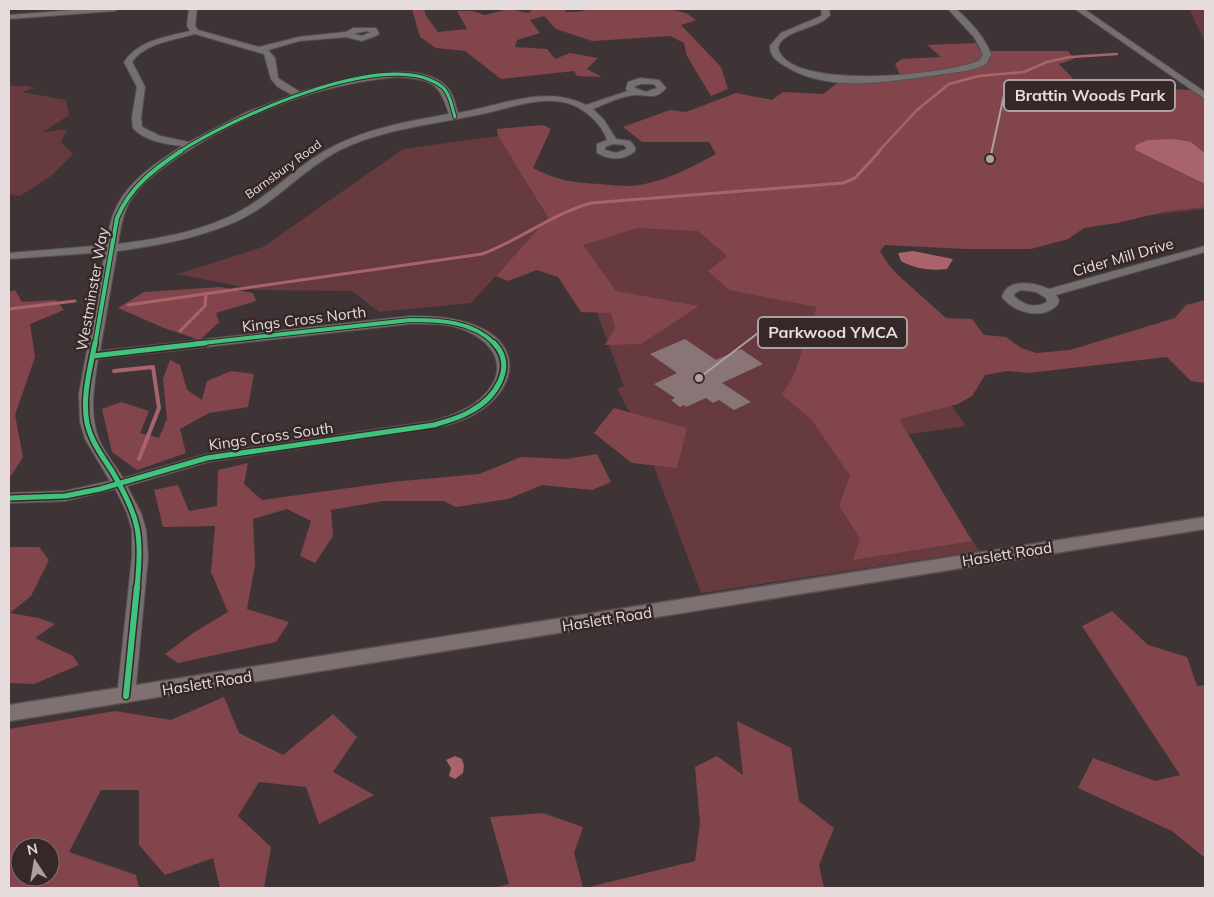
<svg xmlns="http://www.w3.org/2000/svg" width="1214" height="897" viewBox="0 0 1214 897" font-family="Mulish,sans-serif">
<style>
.green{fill:#663a3e}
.forest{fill:#83454c;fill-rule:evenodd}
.water{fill:#a8646a}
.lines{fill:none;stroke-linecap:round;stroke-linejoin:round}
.stream-far2{stroke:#a8646a;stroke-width:2.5}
.stream-far1{stroke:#a8646a;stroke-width:3}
.stream{stroke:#a8646a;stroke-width:4}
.building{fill:#897577}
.minor-casing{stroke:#575050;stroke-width:2}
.major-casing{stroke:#575050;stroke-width:3}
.minor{fill:#757070;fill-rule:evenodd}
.major{fill:#7f7072;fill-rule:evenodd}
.cycleway-far3-casing{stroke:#362728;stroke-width:5}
.cycleway-far2-casing{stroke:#362728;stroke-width:6}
.cycleway-far1-casing{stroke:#362728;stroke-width:8}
.cycleway-casing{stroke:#362728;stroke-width:9}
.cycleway-far3{stroke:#40c37c;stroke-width:3}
.cycleway-far2{stroke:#40c37c;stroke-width:4}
.cycleway-far1{stroke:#40c37c;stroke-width:5}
.cycleway{stroke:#40c37c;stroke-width:6}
.labels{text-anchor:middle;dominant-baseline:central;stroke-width:5;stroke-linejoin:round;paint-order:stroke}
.far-street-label{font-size:12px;fill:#e6dcdc;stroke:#362728}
.street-label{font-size:15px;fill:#e6dcdc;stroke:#362728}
.leader{fill:none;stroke:#aba1a2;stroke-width:2}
.callout-dot{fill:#aba1a2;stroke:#362728;stroke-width:2}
.callout{fill:#362728;stroke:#aba1a2;stroke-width:2}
.callout-label{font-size:16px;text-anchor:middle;font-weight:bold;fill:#e6dcdc}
</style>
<rect width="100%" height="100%" fill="#3e3436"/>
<!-- green -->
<g class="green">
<path d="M1189,9H1205V42Z"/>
<path d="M9,86H28L35,88L22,92L66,100L69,115L42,133L67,129L61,142L73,154L51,176L20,196L9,194Z"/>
<path d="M1205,100V209L842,249L966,426L904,435L979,551L701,593L639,426H637L617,389L624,386L559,211Z"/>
<path d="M498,136L548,219L471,303L379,312L352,291L257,290L178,274L263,247L403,149Z"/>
</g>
<!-- forest -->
<g class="forest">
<path d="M412,9H424L426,16L438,32L467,29L457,11H472L485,15L509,9L528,13L534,9H565L566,12H577L592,9H675L673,10L686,13L696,20L681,25L721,67L728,89L711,96L687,56L684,43L670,36L592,41L556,29L544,16L530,20L540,33L517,40L515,47L547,49L555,59L570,53L598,58L587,69L602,77L577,76L574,71L501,79L465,51L436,48L420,37Z"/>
<path d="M976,43L980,51H1068L1074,59L1059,64L1079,85L1191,90L1205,100V153L1191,142L1135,150L1205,184V207L1168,211L1117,223L1084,228L1068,239L1031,249H965L885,245L880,251L888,264L899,276L946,318L972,319L984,335L1006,337L1021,348L1036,353L1070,350L1175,318L1186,305L1205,300V383L1191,381L1167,357L1028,373L1007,371L985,375L972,396L958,404L899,419L972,541L853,560L860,538L839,506L850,476L811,419L782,395L795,372L817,307L729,290L708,271L727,256L698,231L638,228L583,245L616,291L699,306L641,344L605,345L615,328L611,313L581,312L558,277L537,270L508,281L496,276L548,218L498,136L497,129L543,125L551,129L533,168C556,180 574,183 600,184C609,185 620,186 630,186C660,184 690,168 716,154L709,142H642L623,127L670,110L686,112L736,93L772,100L783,92L823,94L840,81L901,77L895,64L902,59L941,57L927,45Z"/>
<path d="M220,287L253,293L256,301L216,313L219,322L200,340L164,328L118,308L144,292Z"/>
<path d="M15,290L22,302L56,300L64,310L30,324L35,357L15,415L23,457L9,479V292Z"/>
<path d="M170,360L180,365L187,390L202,400L207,381L231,371L254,374L248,407L209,413L180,429L186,453L137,470L112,452L102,409L121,402L149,411L140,433L159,438L167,419L163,379Z"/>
<path d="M614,408L687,428L677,468L632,463L594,433Z"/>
<path d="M597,454L611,482L592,490L542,485L508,499L456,507L444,501H383L331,510L333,536L315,563L300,556L311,521L287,509L253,519L255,565L247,609L289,622L276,642L178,663L165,654L193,633L228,612L211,572L215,526L163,527L154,490L178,485L189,511L217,506L218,470L248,463L244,484L262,500L392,482L479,474L521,457L566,459Z"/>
<path d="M9,547H39L49,560L31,596L10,613L39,618L55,624L35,638L73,656L79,665L34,684L9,683Z"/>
<path d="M1112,611L1148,645L1187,657L1197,686L1205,685V858L1172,831L1078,788L1093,758L1155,781L1180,775L1082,626Z"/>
<path d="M224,697L239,733L283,755L333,714L357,737L333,772L374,795L319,824L306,787L259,782L238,816L271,847L264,888H220L213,858L165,875L139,845V790H101L69,852L136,875L139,888H9V729L115,711L171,720ZM20,847H50V877H20Z"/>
<path d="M737,721L791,748L799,801L834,828L819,865L824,888H585L695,861L700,823L695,767L717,756L743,775Z"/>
<path d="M543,813L583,827L574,853L583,888H493L509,884L490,817Z"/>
</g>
<!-- water -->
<g class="water">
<path d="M1174,139L1191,142L1205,153V184L1135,150L1136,145L1148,140Z"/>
<path d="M913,251L953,259L947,269C931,271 916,269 901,261L898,253Z"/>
<path d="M455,756L462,759L464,766L463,773L455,779L449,776L451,768L446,760Z"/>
</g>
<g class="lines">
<!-- stream-far2 -->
<path class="stream-far2" d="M878,152L917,110L949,84L979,76L1024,72L1047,62L1070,57L1117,54"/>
<!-- stream-far1 -->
<g class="stream-far1">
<path d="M128,305L482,254C520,240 552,214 591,203L843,183L855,178L880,151"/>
<path d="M9,309L75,301"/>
<path d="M180,331L205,306L206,294"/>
</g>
<!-- stream -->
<path class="stream" d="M114,371L153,367L159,408L139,459"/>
</g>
<!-- building -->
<path class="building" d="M685,339L716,360L741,349L763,364L722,383L751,402L734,410L719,400L713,403L706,398L686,407L684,405L680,407L671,400L675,398L654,384L677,373L650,354Z"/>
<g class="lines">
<!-- minor casing -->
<g class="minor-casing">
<g id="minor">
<path d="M87,9H118L114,11L9,19V15Z"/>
<path d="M189,9H197L195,26L198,30L259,47L299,37L346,32L353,28H376L379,33L378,35L362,41L346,37L299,41L268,50L275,58L278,78L300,92C335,81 415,57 445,85C453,92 455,104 458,113C499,106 546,84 586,105L628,91L626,89L628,82L640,78L659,80L666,88C655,101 647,94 634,95C621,96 605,104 593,109L604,120L616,139L630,141L635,147V151C624,161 609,160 597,153V144L607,140C602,124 585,109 570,104C541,94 506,110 477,115C430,125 382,129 338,151C300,171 274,205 235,222C198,238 157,246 117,251L100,351L410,316C434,316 459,317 481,328C521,347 516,385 483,409C472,417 459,422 445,426L208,462L127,486L141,513L146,530L148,557L135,696L132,701L126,703L120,701L117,696L132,557V530L127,513L117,492L115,489L65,501L9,503V493L65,491L110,481L85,439L80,422L79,394L105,252L9,259V253L107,245C108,236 109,227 112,218C122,185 154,164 182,146C165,144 145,141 133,128L132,118L137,87L124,62C139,40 166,37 190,31L187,26ZM366,31L371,32L362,36L353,34ZM195,34L264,54L271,79L278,87L292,95L247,112L189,142L160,136L142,127L141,118L145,87L132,62C145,43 174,40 195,34ZM397,77C431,80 438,80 449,114C409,121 369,128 332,147C304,161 282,184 255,202C216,229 165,238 118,244C121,226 123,209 135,194C146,179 163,168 178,157C242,114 319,84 397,77ZM641,84H654L657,88L646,92L635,88V86ZM613,144L624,145L627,149L616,153L605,150V147ZM410,324C426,324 444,323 459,328C500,342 512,375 475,403C462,412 447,417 433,421L207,454L123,478C115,465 103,451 98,437C89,411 94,385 98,359Z"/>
<path d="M821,9H829L830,15C818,30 782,29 778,48C788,92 950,75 980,60L983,54L974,37L948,9H956C971,22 984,36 991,54L986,64C971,72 954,72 937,75C890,81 829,94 785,66C777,61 770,57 770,46L781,33L819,17L822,15Z"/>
<path d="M1075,9H1084L1205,92V99Z"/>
<path d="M1205,246V252L1056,295L1059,300L1058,304C1043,321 1014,313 1002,297C1007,277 1036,283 1049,289ZM1021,290L1036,292L1046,298L1047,302C1035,309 1023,305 1014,296L1015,293Z"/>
</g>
</g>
<!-- major casing -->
<g class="major-casing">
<path id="major" d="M1205,517V529L9,721V705Z"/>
</g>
<!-- minor -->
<use href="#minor" class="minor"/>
<!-- major -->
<use href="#major" class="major"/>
<!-- cycleway-far3 casing -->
<g class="cycleway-far3-casing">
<path id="cycleway-far3" d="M179,152C230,119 386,46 441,86C450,92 452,108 455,117"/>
</g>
<!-- cycleway-far2 casing -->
<g class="cycleway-far2-casing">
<g id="cycleway-far2">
<path d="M95,344L117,218C130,187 154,169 181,151"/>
<path d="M194,344L410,320C440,320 473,321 495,344"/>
</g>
</g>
<!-- cycleway-far1 casing -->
<g class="cycleway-far1-casing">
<g id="cycleway-far1">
<path d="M95,343C90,369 82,397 87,423C91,441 102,456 112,471C140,519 142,534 137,588"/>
<path d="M93,356L205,343"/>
<path d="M9,498L65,496L100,489L207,458L434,425C447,421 460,418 471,411C495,398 517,367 494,343"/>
</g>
</g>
<!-- cycleway casing -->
<g class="cycleway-casing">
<path id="cycleway" d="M126,696L137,587"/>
</g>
<!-- cycleway-far3 -->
<use href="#cycleway-far3" class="cycleway-far3"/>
<!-- cycleway-far2 -->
<use href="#cycleway-far2" class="cycleway-far2"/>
<!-- cycleway-far1 -->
<use href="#cycleway-far1" class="cycleway-far1"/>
<!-- cycleway -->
<use href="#cycleway" class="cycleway"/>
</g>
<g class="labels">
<!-- far-street labels -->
<g class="far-street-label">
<text transform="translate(283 169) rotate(-36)">Barnsbury Road</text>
</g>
<!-- street labels -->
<g class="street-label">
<text transform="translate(1123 257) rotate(-16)">Cider Mill Drive</text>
<text transform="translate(92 289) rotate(-80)">Westminster Way</text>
<text transform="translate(304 319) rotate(-7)">Kings Cross North</text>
<text transform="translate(271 436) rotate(-8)">Kings Cross South</text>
<text transform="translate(1007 554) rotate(-9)">Haslett Road</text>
<text transform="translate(607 619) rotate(-9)">Haslett Road</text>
<text transform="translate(207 683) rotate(-9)">Haslett Road</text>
</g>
</g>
<!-- callouts -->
<path class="leader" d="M990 159L1004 95M699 378L758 333"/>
<g class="callout-dot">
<circle cx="990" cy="159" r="5"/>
<circle cx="699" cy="378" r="5"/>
</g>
<g class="callout">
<rect x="1004" y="80" width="171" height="31" rx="5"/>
<rect x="758" y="317" width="149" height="31" rx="5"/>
</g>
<g class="callout-label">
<text x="1090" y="101">Brattin Woods Park</text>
<text x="833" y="338">Parkwood YMCA</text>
</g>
<!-- border -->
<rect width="1214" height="897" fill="none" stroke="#e6dcdc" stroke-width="20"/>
<!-- north arrow -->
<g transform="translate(35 862) rotate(348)"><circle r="24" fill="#362728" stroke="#7c6f70"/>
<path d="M0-4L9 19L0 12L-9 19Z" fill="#aba1a2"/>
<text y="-8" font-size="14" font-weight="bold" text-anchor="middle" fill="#e6dcdc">N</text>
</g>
</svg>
